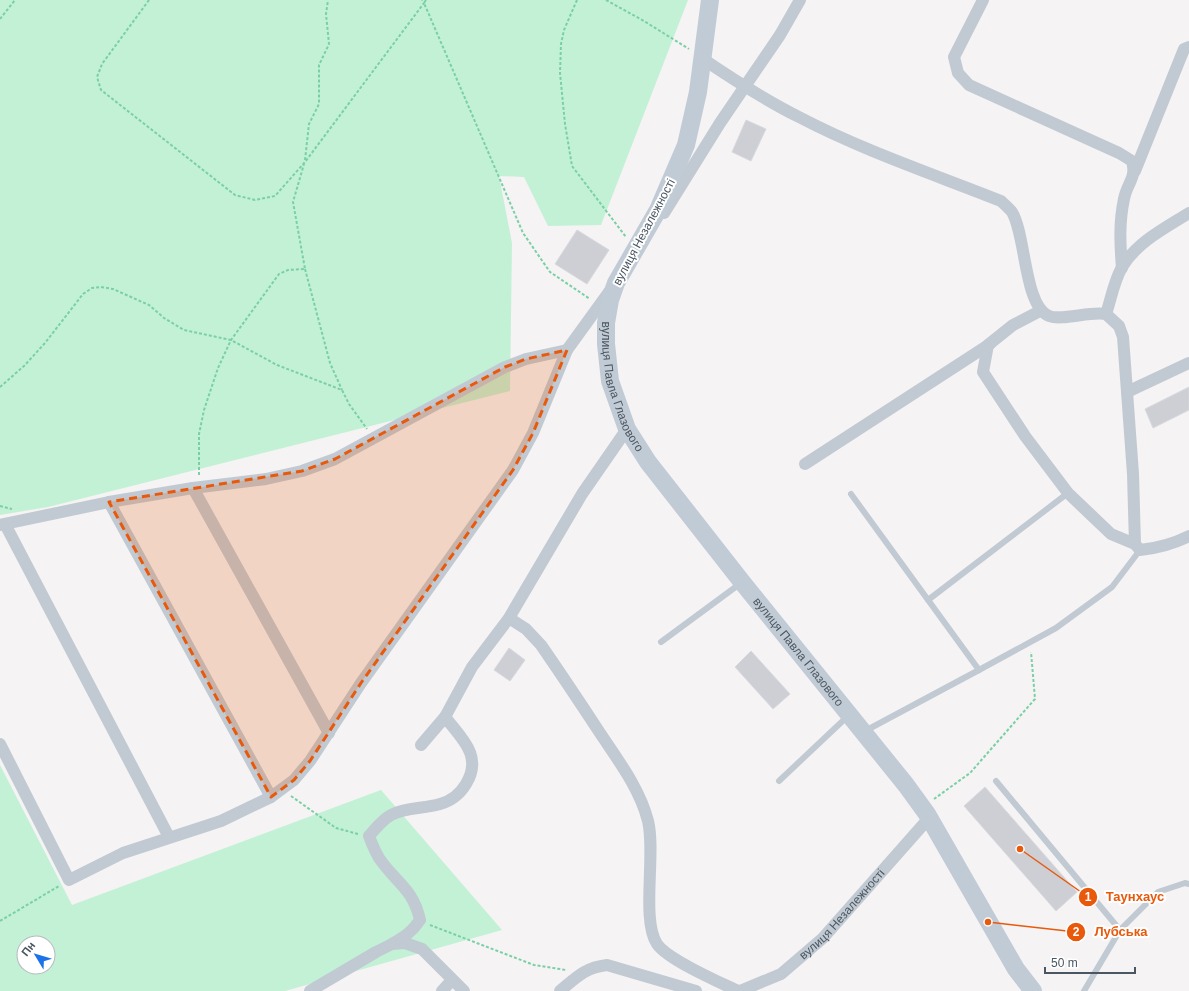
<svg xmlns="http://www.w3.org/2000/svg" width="1189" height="991" viewBox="0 0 1189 991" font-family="Arial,sans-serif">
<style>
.green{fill:#c3f1d5;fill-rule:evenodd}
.building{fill:#cdcfd5;stroke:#d7d9de}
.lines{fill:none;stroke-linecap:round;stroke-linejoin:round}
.path{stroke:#7ad0a6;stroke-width:2;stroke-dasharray:3 2;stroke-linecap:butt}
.lane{stroke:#c1cad2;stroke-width:6}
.street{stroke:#c1cad2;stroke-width:12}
.secondary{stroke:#c1cbd6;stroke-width:18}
.marked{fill:#e8590c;fill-opacity:0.2;stroke:#e8590c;stroke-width:3;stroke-dasharray:8 5;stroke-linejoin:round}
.labels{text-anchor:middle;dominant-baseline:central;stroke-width:4;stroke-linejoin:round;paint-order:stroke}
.street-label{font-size:12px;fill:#4a5661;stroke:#fff}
.leader{fill:none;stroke:#e8590c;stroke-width:1.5}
.callout-dot{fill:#e8590c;stroke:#fff;stroke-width:1.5}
.mark-label{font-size:12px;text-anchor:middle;font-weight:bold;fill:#fff}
.callout-label{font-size:13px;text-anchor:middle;font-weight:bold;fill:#e8590c;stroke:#fff;stroke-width:4;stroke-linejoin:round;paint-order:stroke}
</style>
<rect width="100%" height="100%" fill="#f5f3f3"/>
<!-- green -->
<g class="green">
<path d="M0,0H688L601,225L548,226L524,177L499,176L512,243L510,391L48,507L0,515Z"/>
<path d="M0,765L72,905L381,790L502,930L285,991H0ZM24,943H48V967H24Z"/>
</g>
<!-- building -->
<g class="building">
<path d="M746,120L766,129L751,161L732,152Z"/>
<path d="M577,230L609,250L587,284L555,264Z"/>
<path d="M1189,387V410L1153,428L1145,409Z"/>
<path d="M509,648L525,660L510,681L494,670Z"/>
<path d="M751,651L790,694L773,709L735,667Z"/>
<path d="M985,787L1077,892L1056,911L964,806Z"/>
</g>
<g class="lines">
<!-- path -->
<g class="path">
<path d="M149,0L102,64L97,77L101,90L235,195L255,200L275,196L305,162L424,3L422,0"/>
<path d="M426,0L424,3L523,233L550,272L590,299"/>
<path d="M577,0L564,30L561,44L560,73L565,124L572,166L626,237"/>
<path d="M606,0L644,21L689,49"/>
<path d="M0,19L15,0"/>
<path d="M305,160L309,124L319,104V65L329,44L326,14L328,0"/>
<path d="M305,269L330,363L342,390"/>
<path d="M0,387L24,366L45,343L83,294L92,288L101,287L113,289L149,305L164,318L184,330L231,340L277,365L342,390L349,404L367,429"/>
<path d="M199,475V434L204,410L218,368L231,340L279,274L288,270L305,269L293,202L304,164"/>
<path d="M0,506L12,509"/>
<path d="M291,796L336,828L358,834"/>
<path d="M934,799L970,773L1035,699L1031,652"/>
<path d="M0,921L59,886"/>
<path d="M430,925L534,965L566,970"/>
</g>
<!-- lane -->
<g class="lane">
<path d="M851,494L979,670L865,731"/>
<path d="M928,600L1068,493"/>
<path d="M661,642L741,583"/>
<path d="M979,670L1056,628L1112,587L1140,550"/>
<path d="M779,781L849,715"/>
<path d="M996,781L1120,930L1084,991"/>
<path d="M1120,930L1158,892L1185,883L1189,884"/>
</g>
<!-- street -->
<g class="street">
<path d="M983,0L954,57L958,73L969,85L1119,153L1132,161C1137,178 1127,183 1124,199C1119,222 1120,244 1122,268"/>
<path d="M703,59C734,80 765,100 799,117C864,151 933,174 1001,201C1004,204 1009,208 1012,212C1026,235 1024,306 1049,316C1062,321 1090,311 1106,314L1119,326L1123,337L1133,474L1135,544L1140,550C1158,548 1173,544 1189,536"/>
<path d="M1135,171L1184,49L1189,47"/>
<path d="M664,213L720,123L780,35L800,0"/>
<path d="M1040,311L1013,325L988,345L983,372L1025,436L1068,493L1111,534L1135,544"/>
<path d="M1106,314C1111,299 1114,281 1122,267C1137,242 1165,228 1189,213"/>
<path d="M1127,392L1189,363"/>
<path d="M805,464L990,344"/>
<path d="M193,488L329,733"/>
<path d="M109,502L271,797"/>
<path d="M5,524L169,837"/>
<path d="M0,525L109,502L193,488L266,479L302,471L335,459L505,367L526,359L567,350"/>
<path d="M509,618L526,629L541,645C561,674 581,704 600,733C618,760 640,789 648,821C656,853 641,920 657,944C668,960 719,982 738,991"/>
<path d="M0,744L69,880L123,853L221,821L271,797L294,780L310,761L361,683L513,470L533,433L567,350L609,292"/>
<path d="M421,745L445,717L472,667L509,618L582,494L627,429"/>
<path d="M392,944C404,937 412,932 420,920C413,888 396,883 379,858C375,851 372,844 369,836C376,828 382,820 391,815C406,807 424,809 440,804C451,801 460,794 466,784C483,756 462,739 445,717"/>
<path d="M310,991L376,952L392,944L405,943L422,949L464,991"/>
<path d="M442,991L452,980"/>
<path d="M560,991C577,977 584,968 607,965L696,991"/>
<path id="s1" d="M740,991L781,974L823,938L929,818"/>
</g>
<!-- secondary -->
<path class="secondary" id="s2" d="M710,0L698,92L686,145L658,210L616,283L610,300L606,323V344L610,381L627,429L648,462L742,582L906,785L927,814L1016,969L1033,991"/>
</g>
<!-- marked area -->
<path class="marked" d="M567,350L533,433L513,470L361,683L310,761L294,780L271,797L109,502L302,471L335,459L505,367L526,359Z"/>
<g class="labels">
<!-- street labels -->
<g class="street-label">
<text transform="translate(644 232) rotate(-62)">вулиця Незалежності</text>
<text stroke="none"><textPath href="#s2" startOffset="410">вулиця Павла Глазового</textPath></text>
<text stroke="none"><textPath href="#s2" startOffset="734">вулиця Павла Глазового</textPath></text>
<text stroke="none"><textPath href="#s1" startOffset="130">вулиця Незалежності</textPath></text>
</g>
</g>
<!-- callouts -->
<path class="leader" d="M1020 849L1088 897M988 922L1076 932"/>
<g class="callout-dot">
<circle cx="1020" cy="849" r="4"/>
<circle cx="988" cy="922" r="4"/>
<circle cx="1088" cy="897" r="10"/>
<circle cx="1076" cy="932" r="10"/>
</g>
<g class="mark-label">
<text x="1088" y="901">1</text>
<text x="1076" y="936">2</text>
</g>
<g class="callout-label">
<text x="1135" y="901">Таунхаус</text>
<text x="1121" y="936">Лубська</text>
</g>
<!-- north arrow -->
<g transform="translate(36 955) rotate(308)"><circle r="19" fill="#ffffff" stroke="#b7bbc0"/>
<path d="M0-3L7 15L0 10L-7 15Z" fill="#1a73e8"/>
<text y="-6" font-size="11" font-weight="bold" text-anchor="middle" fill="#4a5661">Пн</text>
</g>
<!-- scale -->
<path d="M1045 967v6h90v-6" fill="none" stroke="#4a5661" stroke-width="2"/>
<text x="1051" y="967" font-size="12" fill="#4a5661" stroke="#ffffff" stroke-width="3" paint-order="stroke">50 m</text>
</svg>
